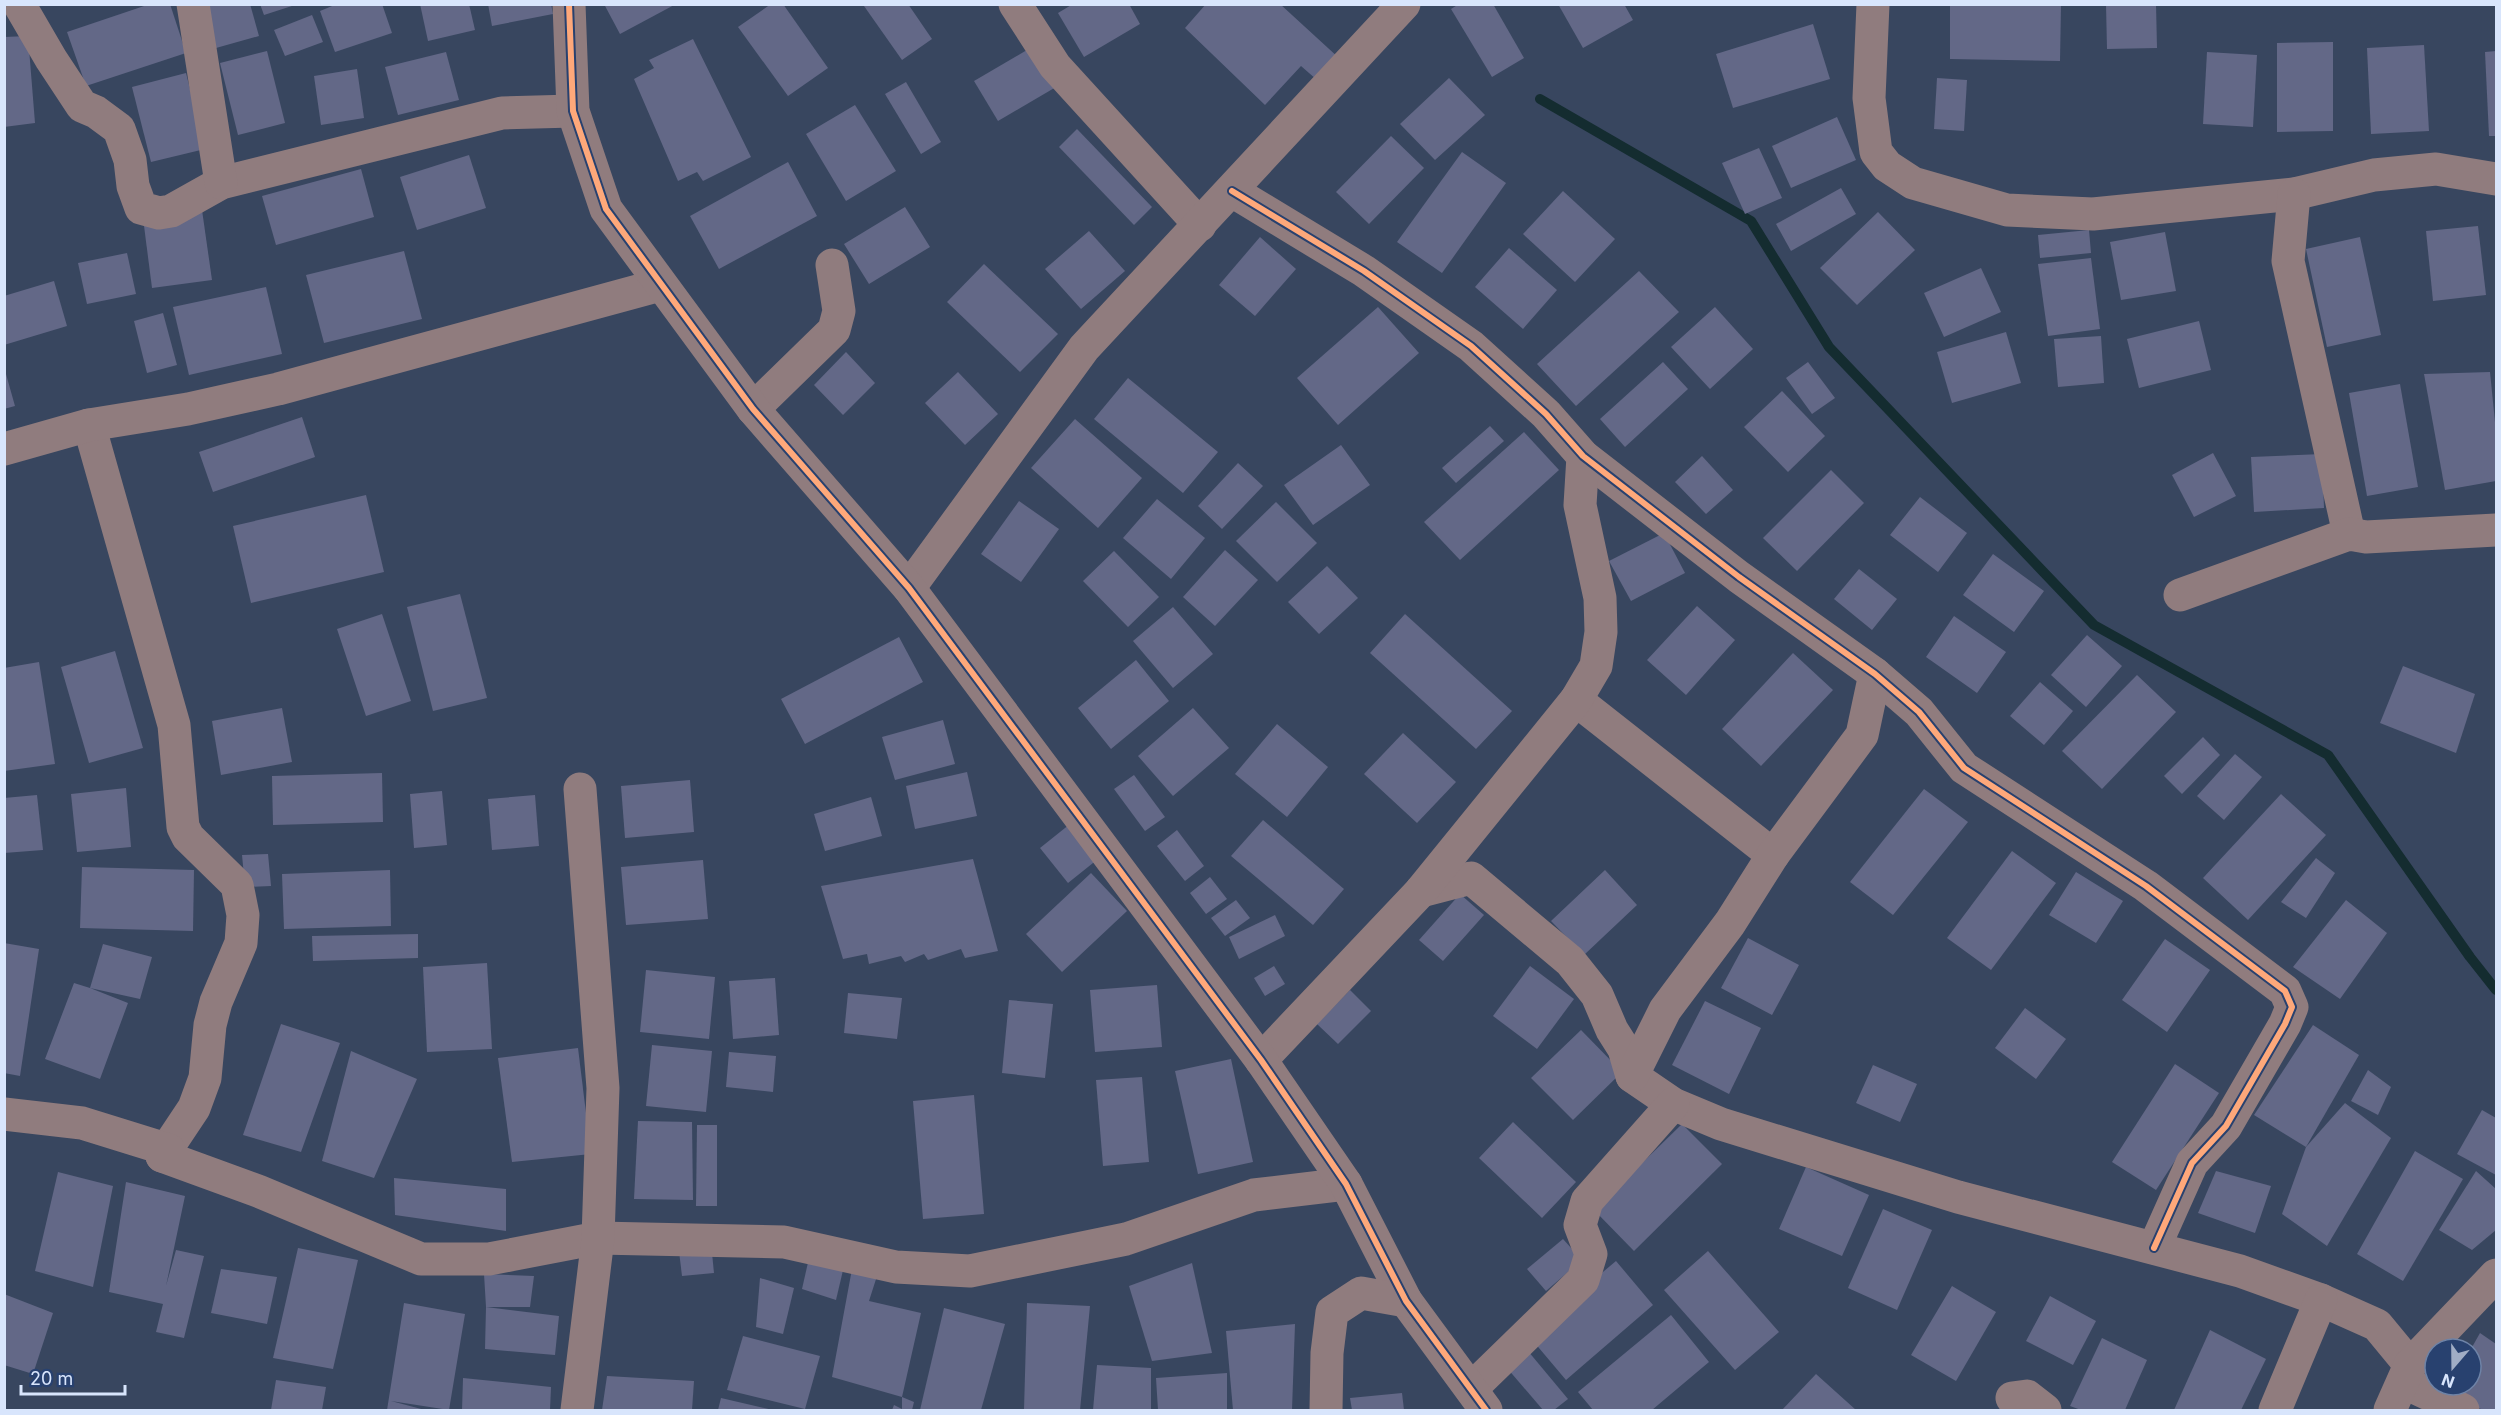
<svg xmlns="http://www.w3.org/2000/svg" width="2501" height="1415" viewBox="0 0 2501 1415" font-family="Inter,sans-serif">
<style>
.lines{fill:none;stroke-linecap:round;stroke-linejoin:round}
.stream{stroke:#142c30;stroke-width:10}
.building{fill:#636887}
.minor{stroke:#907c7e;stroke-width:33}
.tertiary{stroke:#907c7e;stroke-width:33}
.cycleway-casing{stroke:#28416f;stroke-width:10}
.cycleway{stroke:#fea87a;stroke-width:6}
</style>
<rect width="100%" height="100%" fill="#38465f"/>
<g class="lines">
<!-- stream -->
<path class="stream" d="M1540,99L1751,221L1829,347L2094,625L2328,755L2470,957L2496,990"/>
</g>
<!-- building -->
<g class="building">
<path d="M150,4H170L186,53L86,86L67,32Z"/>
<path d="M203,4H250L259,36L216,48Z"/>
<path d="M260,4H295V5L264,15Z"/>
<path d="M337,4H382L392,33L335,52L320,11Z"/>
<path d="M420,4H469L475,30L428,41Z"/>
<path d="M488,4H551L553,14L492,26Z"/>
<path d="M604,4H676L620,34Z"/>
<path d="M771,4H783L828,68L788,96L738,27Z"/>
<path d="M866,4H908L932,39L902,60L864,6Z"/>
<path d="M1073,4H1129L1140,24L1084,57L1058,13Z"/>
<path d="M1206,4H1280L1340,59L1317,80L1301,66L1265,105L1185,28Z"/>
<path d="M1459,4H1493L1524,58L1492,77L1451,9Z"/>
<path d="M1558,4H1624L1633,20L1583,48Z"/>
<path d="M1950,4H2061L2060,61L1950,59Z"/>
<path d="M2106,4H2156L2157,48L2107,49Z"/>
<path d="M312,15L323,42L285,56L274,30Z"/>
<path d="M1813,24L1830,79L1733,108L1716,54Z"/>
<path d="M28,36L35,123L4,127V37Z"/>
<path d="M693,39L751,157L703,181L697,172L678,181L634,79L654,68L649,60Z"/>
<path d="M2333,42V131L2277,132V43Z"/>
<path d="M2424,45L2429,131L2371,134L2367,48Z"/>
<path d="M1032,47L1056,87L998,121L974,81Z"/>
<path d="M267,51L285,123L238,135L220,63Z"/>
<path d="M2496,51V136H2489L2485,52Z"/>
<path d="M446,52L459,100L398,115L385,67Z"/>
<path d="M2207,52L2257,55L2253,127L2203,124Z"/>
<path d="M357,69L364,118L321,125L314,76Z"/>
<path d="M186,73L205,149L151,162L132,87Z"/>
<path d="M1449,78L1485,115L1435,160L1400,124Z"/>
<path d="M1937,78L1967,80L1964,131L1934,129Z"/>
<path d="M906,82L941,142L921,154L885,94Z"/>
<path d="M855,105L896,171L846,201L806,134Z"/>
<path d="M1837,117L1856,160L1791,188L1772,146Z"/>
<path d="M1077,129L1152,207L1134,225L1059,147Z"/>
<path d="M1391,136L1424,168L1369,224L1336,192Z"/>
<path d="M1759,148L1782,198L1745,214L1722,163Z"/>
<path d="M1462,152L1506,183L1442,273L1397,242Z"/>
<path d="M469,155L486,208L417,230L400,177Z"/>
<path d="M788,162L817,216L719,269L690,216Z"/>
<path d="M361,169L374,217L276,245L262,196Z"/>
<path d="M1841,188L1856,214L1791,251L1776,224Z"/>
<path d="M1563,191L1615,239L1575,282L1523,234Z"/>
<path d="M905,207L930,247L869,284L844,244Z"/>
<path d="M202,210L212,280L152,288L143,218Z"/>
<path d="M1878,212L1915,250L1857,305L1820,268Z"/>
<path d="M2478,226L2486,295L2433,301L2426,231Z"/>
<path d="M2089,230L2091,253L2040,258L2038,235Z"/>
<path d="M1089,231L1125,271L1081,309L1045,269Z"/>
<path d="M2165,232L2176,291L2121,300L2110,242Z"/>
<path d="M1260,237L1296,269L1255,316L1219,285Z"/>
<path d="M2360,237L2381,335L2327,347L2306,249Z"/>
<path d="M1509,248L1557,290L1523,329L1475,287Z"/>
<path d="M404,251L422,319L324,343L306,275Z"/>
<path d="M127,253L136,294L87,304L78,263Z"/>
<path d="M2091,258L2100,329L2048,336L2038,264Z"/>
<path d="M984,264L1058,334L1020,372L947,302Z"/>
<path d="M1981,268L2001,312L1944,337L1924,293Z"/>
<path d="M1639,271L1679,312L1576,406L1537,364Z"/>
<path d="M54,281L67,326L4,345V296Z"/>
<path d="M266,287L282,354L189,375L173,307Z"/>
<path d="M1378,307L1419,353L1338,425L1297,378Z"/>
<path d="M1715,307L1753,349L1710,389L1671,347Z"/>
<path d="M163,313L177,365L147,373L134,321Z"/>
<path d="M2199,321L2211,370L2139,388L2127,339Z"/>
<path d="M2006,332L2021,383L1952,403L1937,352Z"/>
<path d="M2101,336L2104,383L2058,387L2054,339Z"/>
<path d="M846,352L875,383L843,415L814,385Z"/>
<path d="M1663,362L1688,389L1625,447L1600,419Z"/>
<path d="M1808,362L1835,398L1812,414L1786,378Z"/>
<path d="M4,367L15,406L4,409Z"/>
<path d="M958,372L998,414L965,445L925,403Z"/>
<path d="M2490,372L2496,432V481L2445,490L2424,374Z"/>
<path d="M1128,378L1218,452L1183,493L1094,419Z"/>
<path d="M2400,384L2418,487L2367,496L2349,393Z"/>
<path d="M1782,391L1825,436L1788,472L1744,427Z"/>
<path d="M302,417L315,457L213,492L199,452Z"/>
<path d="M1075,419L1142,478L1098,528L1031,468Z"/>
<path d="M1490,426L1504,441L1456,483L1442,468Z"/>
<path d="M1524,432L1559,470L1460,560L1424,522Z"/>
<path d="M1341,445L1370,485L1313,525L1284,485Z"/>
<path d="M2213,453L2236,496L2194,517L2172,475Z"/>
<path d="M2322,454L2324,508L2254,512L2251,457Z"/>
<path d="M1702,456L1733,490L1706,514L1675,482Z"/>
<path d="M1238,463L1263,486L1222,529L1198,506Z"/>
<path d="M1831,470L1864,503L1797,571L1763,538Z"/>
<path d="M366,495L384,572L251,603L233,526Z"/>
<path d="M1920,497L1967,533L1938,572L1890,535Z"/>
<path d="M1157,499L1205,538L1171,579L1123,538Z"/>
<path d="M1019,501L1059,529L1021,582L981,554Z"/>
<path d="M1276,502L1317,543L1277,582L1236,541Z"/>
<path d="M1664,533L1685,573L1631,601L1609,561Z"/>
<path d="M1225,550L1258,580L1215,626L1183,597Z"/>
<path d="M1114,551L1159,597L1128,627L1083,581Z"/>
<path d="M1993,554L2044,591L2014,632L1963,595Z"/>
<path d="M1327,566L1358,598L1319,634L1288,602Z"/>
<path d="M1859,569L1897,599L1872,630L1834,599Z"/>
<path d="M460,594L487,698L433,711L407,607Z"/>
<path d="M1697,606L1735,640L1686,695L1647,660Z"/>
<path d="M1173,607L1213,654L1173,688L1133,641Z"/>
<path d="M382,614L411,701L366,716L337,629Z"/>
<path d="M1405,614L1512,711L1476,749L1370,653Z"/>
<path d="M1954,616L2006,652L1977,693L1926,657Z"/>
<path d="M2087,635L2122,666L2086,707L2051,675Z"/>
<path d="M899,637L923,682L805,744L781,699Z"/>
<path d="M115,651L143,748L89,763L61,667Z"/>
<path d="M1793,653L1833,690L1761,766L1722,729Z"/>
<path d="M1136,660L1169,701L1111,749L1078,708Z"/>
<path d="M39,662L55,764L4,771V668Z"/>
<path d="M2403,666L2475,694L2456,753L2380,723Z"/>
<path d="M2137,675L2176,712L2102,789L2062,751Z"/>
<path d="M2040,682L2073,711L2044,745L2010,716Z"/>
<path d="M282,708L292,762L221,775L212,721Z"/>
<path d="M1193,708L1229,748L1173,796L1138,756Z"/>
<path d="M943,720L955,764L895,780L882,737Z"/>
<path d="M1277,724L1328,767L1287,817L1235,774Z"/>
<path d="M1403,733L1456,782L1417,823L1364,774Z"/>
<path d="M2203,737L2220,755L2182,794L2164,776Z"/>
<path d="M2235,754L2262,777L2224,820L2197,796Z"/>
<path d="M967,772L977,816L915,829L906,786Z"/>
<path d="M382,773L383,822L273,825L272,776Z"/>
<path d="M1134,775L1165,817L1145,831L1114,789Z"/>
<path d="M690,780L694,832L625,838L621,786Z"/>
<path d="M126,788L131,847L77,852L71,794Z"/>
<path d="M1924,789L1968,822L1893,915L1850,882Z"/>
<path d="M442,791L447,845L414,848L410,794Z"/>
<path d="M2281,794L2326,835L2248,920L2203,878Z"/>
<path d="M37,795L43,850L4,853V798Z"/>
<path d="M535,795L539,846L492,850L488,799Z"/>
<path d="M871,797L882,836L825,851L814,814Z"/>
<path d="M1263,820L1344,889L1313,925L1231,856Z"/>
<path d="M1070,824L1098,859L1068,883L1040,848Z"/>
<path d="M1177,830L1204,866L1185,881L1157,846Z"/>
<path d="M2012,851L2056,883L1991,970L1947,938Z"/>
<path d="M268,854L271,886L245,887L242,855Z"/>
<path d="M2316,858L2335,873L2306,918L2281,902Z"/>
<path d="M973,859L998,951L965,958L961,949L928,960L924,954L905,962L901,956L869,964L867,954L843,959L821,886Z"/>
<path d="M703,860L708,919L626,925L621,867Z"/>
<path d="M82,867L194,870L193,931L80,928Z"/>
<path d="M390,870L391,926L284,929L282,874Z"/>
<path d="M1605,870L1637,905L1584,955L1551,921Z"/>
<path d="M2076,872L2123,901L2096,943L2049,915Z"/>
<path d="M1091,873L1127,911L1062,972L1026,934Z"/>
<path d="M1210,877L1227,899L1206,914L1190,893Z"/>
<path d="M1460,894L1484,915L1443,961L1419,940Z"/>
<path d="M1236,900L1250,918L1225,936L1211,918Z"/>
<path d="M2346,900L2387,933L2340,999L2293,967Z"/>
<path d="M1275,915L1285,936L1239,959L1229,937Z"/>
<path d="M418,934V958L313,961L312,936Z"/>
<path d="M1748,938L1799,965L1772,1015L1721,988Z"/>
<path d="M2165,939L2210,970L2167,1032L2122,1000Z"/>
<path d="M4,943L39,949L20,1076L4,1073Z"/>
<path d="M103,944L152,957L140,999L90,988L128,1003L100,1079L45,1059L74,983L90,988Z"/>
<path d="M487,963L492,1049L427,1052L423,967Z"/>
<path d="M1274,966L1285,984L1265,996L1254,978Z"/>
<path d="M1530,966L1574,999L1537,1049L1493,1016Z"/>
<path d="M646,970L715,977L709,1039L640,1032Z"/>
<path d="M775,978L779,1035L733,1039L729,981Z"/>
<path d="M1157,985L1162,1047L1095,1052L1090,990Z"/>
<path d="M1350,990L1371,1011L1338,1044L1317,1024Z"/>
<path d="M848,993L902,998L897,1039L844,1033Z"/>
<path d="M1009,1000L1053,1004L1045,1078L1002,1073Z"/>
<path d="M1705,1001L1761,1028L1729,1094L1672,1065Z"/>
<path d="M2025,1008L2066,1039L2036,1079L1995,1048Z"/>
<path d="M281,1024L340,1043L301,1152L243,1135Z"/>
<path d="M2313,1025L2359,1055L2306,1147L2254,1115Z"/>
<path d="M1581,1030L1622,1072L1573,1120L1531,1078Z"/>
<path d="M652,1045L712,1051L706,1112L646,1106Z"/>
<path d="M578,1048L591,1154L512,1162L498,1058Z"/>
<path d="M351,1051L417,1079L374,1178L322,1161Z"/>
<path d="M729,1052L776,1056L773,1092L726,1087Z"/>
<path d="M1231,1059L1253,1162L1198,1174L1175,1071Z"/>
<path d="M2175,1064L2219,1093L2156,1190L2112,1162Z"/>
<path d="M1873,1065L1917,1084L1900,1122L1856,1103Z"/>
<path d="M2368,1070L2391,1087L2378,1115L2351,1101Z"/>
<path d="M1142,1077L1149,1162L1103,1166L1096,1080Z"/>
<path d="M974,1095L984,1214L923,1219L913,1101Z"/>
<path d="M2345,1103L2391,1138L2327,1246L2282,1214L2306,1147Z"/>
<path d="M2482,1110L2496,1118V1175L2457,1154Z"/>
<path d="M638,1121L692,1122L693,1200L634,1199Z"/>
<path d="M1513,1122L1576,1182L1542,1218L1479,1158Z"/>
<path d="M1682,1124L1722,1164L1634,1251L1594,1210Z"/>
<path d="M697,1125H717V1206H696Z"/>
<path d="M2415,1151L2463,1179L2403,1281L2357,1254Z"/>
<path d="M1806,1167L1869,1195L1842,1256L1779,1229Z"/>
<path d="M2216,1171L2271,1186L2255,1233L2198,1213Z"/>
<path d="M2476,1171L2496,1189V1230L2472,1250L2439,1230Z"/>
<path d="M58,1172L113,1186L93,1287L35,1271Z"/>
<path d="M394,1178L506,1189V1231L395,1215Z"/>
<path d="M126,1182L185,1196L166,1286L176,1250L204,1256L184,1338L156,1332L163,1304L109,1292Z"/>
<path d="M1883,1209L1932,1230L1897,1310L1848,1288Z"/>
<path d="M1563,1239L1582,1260L1546,1291L1527,1269Z"/>
<path d="M298,1248L358,1260L333,1369L273,1358Z"/>
<path d="M679,1251L712,1253L714,1273L682,1276Z"/>
<path d="M1708,1251L1779,1332L1735,1370L1664,1290Z"/>
<path d="M809,1258L844,1266L836,1300L802,1289Z"/>
<path d="M1616,1261L1653,1305L1566,1380L1528,1335Z"/>
<path d="M1192,1263L1212,1353L1152,1361L1129,1286Z"/>
<path d="M221,1269L277,1277L267,1324L211,1313Z"/>
<path d="M852,1269L877,1276L869,1301L921,1313L902,1397L832,1377Z"/>
<path d="M484,1274L534,1276L530,1307H486L559,1316L555,1355L485,1349L486,1307Z"/>
<path d="M760,1278L794,1288L783,1334L756,1327Z"/>
<path d="M1952,1286L1996,1312L1956,1381L1911,1355Z"/>
<path d="M4,1294L53,1313L33,1374L4,1365Z"/>
<path d="M2050,1296L2096,1321L2073,1365L2026,1341Z"/>
<path d="M404,1303L465,1314L449,1410L391,1401L425,1410H387Z"/>
<path d="M1027,1303L1090,1306L1080,1410H1024Z"/>
<path d="M944,1308L1005,1324L981,1410H920Z"/>
<path d="M1671,1315L1709,1362L1652,1410H1593L1578,1392Z"/>
<path d="M1295,1324L1292,1410H1233L1226,1331Z"/>
<path d="M2210,1330L2266,1359L2241,1410H2174Z"/>
<path d="M2480,1333L2496,1344V1410H2483L2447,1393L2451,1385H2471V1349Z"/>
<path d="M743,1336L820,1356L805,1409L727,1390Z"/>
<path d="M2102,1338L2147,1360L2125,1410H2081L2070,1406Z"/>
<path d="M1528,1351L1568,1399L1554,1410H1543L1507,1368Z"/>
<path d="M1097,1365L1151,1368V1410H1093Z"/>
<path d="M1227,1373V1410H1158L1156,1378Z"/>
<path d="M1816,1374L1856,1410H1782Z"/>
<path d="M607,1376L694,1381L692,1410H602Z"/>
<path d="M463,1378L551,1387L550,1410H462Z"/>
<path d="M276,1380L326,1387L322,1410H271Z"/>
<path d="M1402,1393L1404,1410H1352L1350,1398Z"/>
<path d="M902,1397L914,1402L912,1410H892L894,1405L902,1409Z"/>
<path d="M721,1398L773,1410H718Z"/>
</g>
<g class="lines">
<!-- minor -->
<g class="minor">
<path d="M19,4L51,59L82,106L96,112L119,129L130,160L133,186L141,208L159,213L171,211L221,183L502,113L573,111"/>
<path d="M193,4L221,183"/>
<path d="M1015,4L1055,66L1200,225"/>
<path d="M1873,4L1869,98L1876,152L1887,166L1913,183L2007,210L2093,214L2294,194L2374,175L2436,169L2496,179"/>
<path d="M1232,191L1364,271L1471,346L1546,414L1583,456L1739,577L1875,674L1919,712L1964,768L2146,886L2285,991L2292,1007L2285,1024L2226,1126L2192,1163L2154,1248"/>
<path d="M2294,194L2288,261L2349,534"/>
<path d="M753,409L834,330L839,311L832,265"/>
<path d="M89,425L174,725L183,827L188,837L237,885L243,915L241,943L216,1002L210,1025L205,1078L194,1108L162,1156"/>
<path d="M4,449L89,425L188,409L278,389L660,285"/>
<path d="M909,588L1084,348L1404,4"/>
<path d="M2180,595L2349,534L2366,537L2496,530"/>
<path d="M1576,700L1773,855"/>
<path d="M1421,891L1471,878L1570,961L1597,995L1612,1030L1624,1049L1632,1076L1673,1104L1721,1124L1958,1197L2240,1271L2321,1300L2377,1325L2410,1365"/>
<path d="M1261,1060L1421,891L1576,700L1596,666L1601,632L1600,598L1580,505L1583,456"/>
<path d="M1632,1076L1665,1010L1730,923L1773,855L1862,735L1875,674"/>
<path d="M4,1114L82,1123L169,1150L162,1156L258,1191L421,1259H489L598,1238L784,1242L896,1267L970,1271L1126,1239L1254,1195L1346,1184"/>
<path d="M2403,1382L2463,1410"/>
<path d="M1471,1389L1583,1280L1591,1254L1580,1225L1587,1201L1673,1104"/>
<path d="M2012,1398L2027,1396L2045,1410"/>
<path d="M577,1410L598,1238L603,1088L580,789"/>
<path d="M2275,1410L2321,1300"/>
<path d="M2390,1410L2410,1365L2496,1275"/>
</g>
<!-- tertiary -->
<g class="tertiary">
<path d="M569,4L573,111L606,209L753,409L909,588L1261,1060L1346,1184L1406,1301L1486,1410"/>
<path d="M1326,1410L1327,1353L1332,1312L1361,1293L1406,1301"/>
</g>
<!-- cycleway casing -->
<g class="cycleway-casing">
<g id="cycleway">
<path d="M569,4L573,111L606,209L753,409L909,588L1261,1060L1346,1184L1406,1301L1486,1410"/>
<path d="M1232,191L1364,271L1471,346L1546,414L1583,456L1739,577L1875,674L1919,712L1964,768L2146,886L2285,991L2292,1007L2285,1024L2226,1126L2192,1163L2154,1248"/>
</g>
</g>
<!-- cycleway -->
<use href="#cycleway" class="cycleway"/>
</g>
<!-- border -->
<rect width="2501" height="1415" fill="none" stroke="#d8e5fc" stroke-width="12"/>
<!-- north arrow -->
<g transform="translate(2453 1367) rotate(200)"><circle r="28" fill="#28416f" stroke="#6e83a7" stroke-width="1.5"/>
<path d="M0-4.5L10 22L0 15L-10 22Z" fill="#a0adc5"/>
<text y="-9" font-size="16" font-weight="bold" text-anchor="middle" fill="#d8e5fc">N</text>
</g>
<!-- scale -->
<path d="M21 1385v9h104v-9" fill="none" stroke="#d8e5fc" stroke-width="3"/>
<text x="30" y="1385" font-size="18" fill="#d8e5fc" stroke="#28416f" stroke-width="4.5" paint-order="stroke">20 m</text>
</svg>
